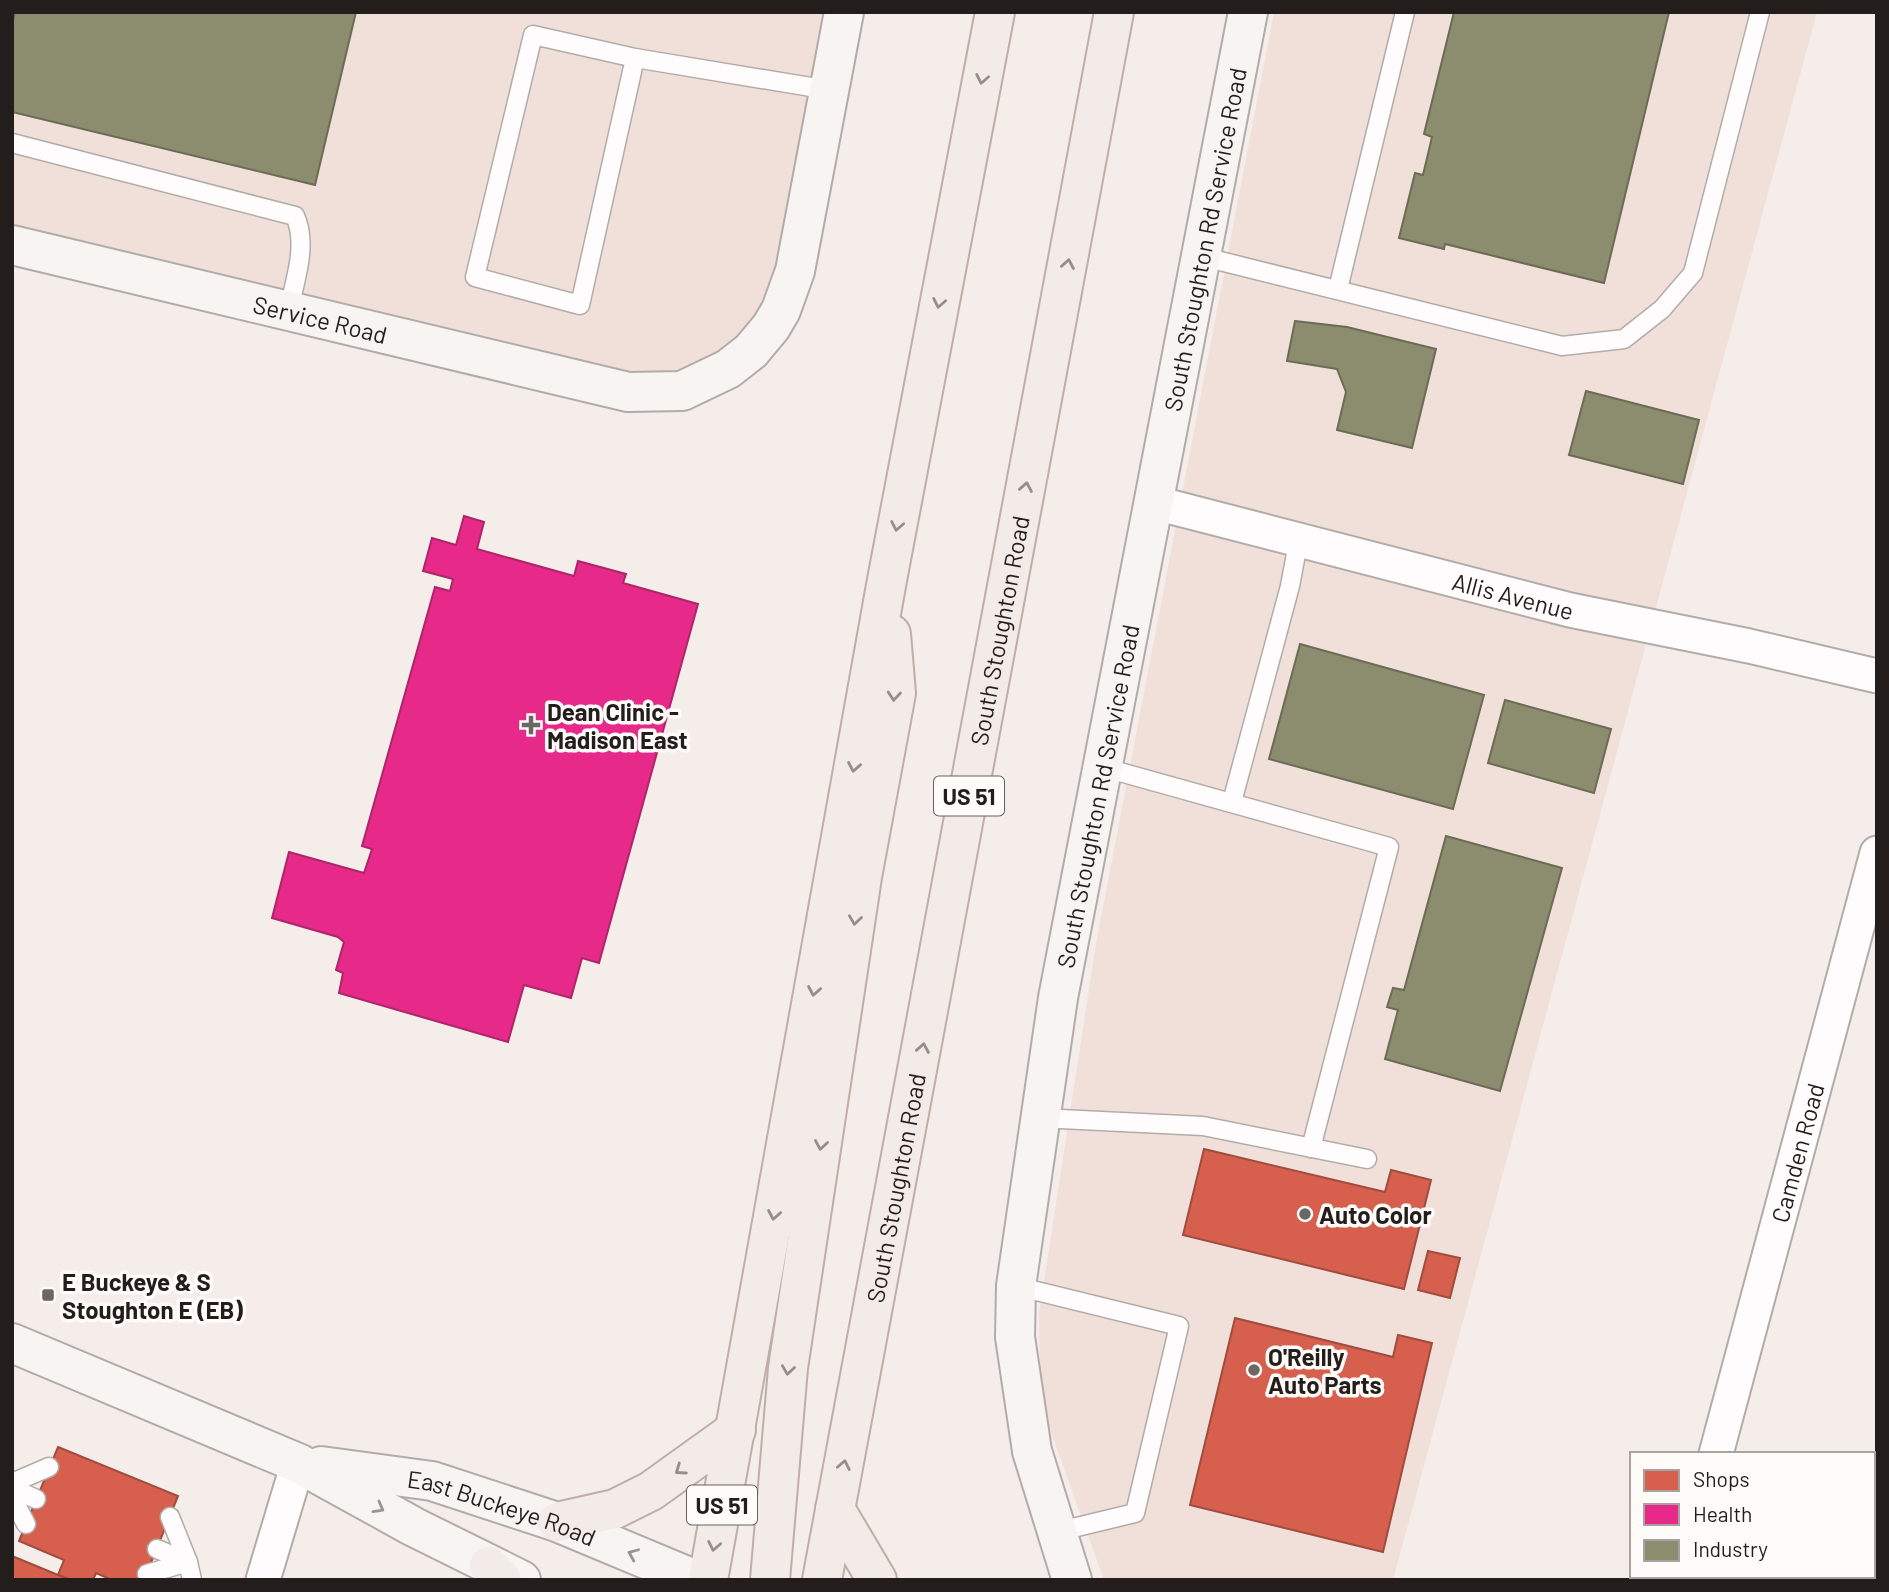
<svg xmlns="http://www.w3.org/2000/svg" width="1889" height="1592" viewBox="0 0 1889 1592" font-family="Barlow,sans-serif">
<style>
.built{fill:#f1e0da}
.shops{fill:#d6604d;stroke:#a04c3e;stroke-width:2}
.health{fill:#e7298a;stroke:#ac2669;stroke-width:2}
.industry{fill:#8c8c6e;stroke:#6c6b55;stroke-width:2}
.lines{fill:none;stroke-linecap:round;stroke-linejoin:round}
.lane-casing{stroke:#b2aca9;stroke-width:21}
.street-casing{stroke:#b2aca9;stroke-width:37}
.secondary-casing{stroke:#b2aca9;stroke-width:42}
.primary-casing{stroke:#beaea8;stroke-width:42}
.lane{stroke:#fefcfc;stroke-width:18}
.street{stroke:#fefcfc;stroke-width:33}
.secondary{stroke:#f8f4f2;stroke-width:38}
.primary{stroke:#f3ebe8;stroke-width:38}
.oneway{stroke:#958f8c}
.oneway2{stroke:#989492}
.poi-dot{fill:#6c6664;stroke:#fefbf9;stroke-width:2.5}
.labels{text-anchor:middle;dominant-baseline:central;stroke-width:7;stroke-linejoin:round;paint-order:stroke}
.shield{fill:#fefbf9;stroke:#65605e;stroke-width:2}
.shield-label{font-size:23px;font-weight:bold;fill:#231e1c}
.street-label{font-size:24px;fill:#231e1c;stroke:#fefbf9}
.poi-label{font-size:24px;font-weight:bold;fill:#231e1c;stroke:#fefbf9;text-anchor:start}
</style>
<rect width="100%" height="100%" fill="#f5edea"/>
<!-- built -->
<g class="built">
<path d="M12,12H844L781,310L682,391L12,245Z"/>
<path d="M1274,12H1817L1393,1580H1104L1046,1418L1040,1385L1039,1314L1096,944Z"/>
</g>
<!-- shops -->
<g class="shops">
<path d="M1204,1149L1385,1192L1391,1170L1431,1180L1404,1289L1183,1235Z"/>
<path d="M1428,1251L1460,1258L1450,1298L1418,1290Z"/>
<path d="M1235,1318L1393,1357L1398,1335L1432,1343L1383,1552L1190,1505Z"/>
<path d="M58,1447L178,1496L144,1580H112L96,1573L93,1580H71L58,1575L64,1560L19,1541Z"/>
<path d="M12,1556L58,1575L71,1580H12Z"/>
</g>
<!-- health -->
<path class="health" d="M464,516L484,522L477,549L574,576L578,561L626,574L623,583L698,604L599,963L582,958L571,998L524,985L508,1042L339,993L343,973L336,970L344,942L338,937L272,918L289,852L364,873L372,849L362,846L435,587L450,591L453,579L423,571L432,538L456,545Z"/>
<!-- industry -->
<g class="industry">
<path d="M15,12H356L315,185L12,112V25Z"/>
<path d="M1454,12H1669L1604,283L1445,244L1444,249L1399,238L1415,173L1423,175L1432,137L1424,134Z"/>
<path d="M1295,321L1347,327L1436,349L1412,448L1337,430L1346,392L1337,369L1287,361Z"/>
<path d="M1586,391L1699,420L1683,484L1569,455Z"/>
<path d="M1300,644L1484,695L1453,809L1269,759Z"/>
<path d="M1505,700L1611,729L1594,793L1488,763Z"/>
<path d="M1446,836L1562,868L1500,1091L1385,1059L1398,1010L1387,1007L1393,988L1404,990Z"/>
</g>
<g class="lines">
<!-- lane casing -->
<g class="lane-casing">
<g id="lane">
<path d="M635,58L580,305L475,277L533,35L635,58L829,90"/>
<path d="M12,143L295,216C308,244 295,280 289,309"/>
<path d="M1200,256L1562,346L1624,339L1662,309L1693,273L1760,12"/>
<path d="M1338,289L1405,12"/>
<path d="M1102,767L1389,847L1311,1148"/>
<path d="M1232,802L1290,586L1299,538"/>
<path d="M1040,1118L1203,1126L1367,1159"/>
<path d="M1016,1286L1179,1326L1135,1513L1056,1532"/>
<path d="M12,1483L49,1467"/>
<path d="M12,1488L36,1499"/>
<path d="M12,1497L26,1524"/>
<path d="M157,1549L188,1562L192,1580"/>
<path d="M147,1574L188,1562L170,1517"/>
</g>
</g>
<!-- street casing -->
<g class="street-casing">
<g id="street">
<path id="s1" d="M1152,502L1570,610L1749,646L1877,676"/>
<path id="s2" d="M1716,1454L1877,853"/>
<path d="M263,1580L298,1463"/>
<path d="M1684,1580L1685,1576"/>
</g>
</g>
<!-- secondary casing -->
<g class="secondary-casing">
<g id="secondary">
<path id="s3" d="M12,245L628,392L682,391L728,369L751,351L771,327L781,310L795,271L844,12"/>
<path d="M12,1343L298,1463L414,1527L521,1580"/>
<path id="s4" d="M321,1466L432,1481L557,1522L696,1580"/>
<path id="s5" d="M1072,1580L1032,1451L1015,1337L1016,1286L1058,998L1248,12"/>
</g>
</g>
<!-- primary casing -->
<g class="primary-casing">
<g id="primary">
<path d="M835,1509L877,1580"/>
<path d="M557,1522L615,1509L651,1491L736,1430"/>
<path d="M489,1566L502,1580"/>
<path d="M708,1580L887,580L995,12"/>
<path d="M770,1580L788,1368L862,877L896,693L891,634"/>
<path id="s6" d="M822,1580L1114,12"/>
</g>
</g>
<!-- lane -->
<use href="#lane" class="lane"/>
<!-- street -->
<use href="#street" class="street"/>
<!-- secondary -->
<use href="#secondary" class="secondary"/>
<!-- primary -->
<use href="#primary" class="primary"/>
</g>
<!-- one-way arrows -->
<defs><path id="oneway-chevron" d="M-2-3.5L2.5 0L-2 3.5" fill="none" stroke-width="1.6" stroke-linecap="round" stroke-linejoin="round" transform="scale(1.75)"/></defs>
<g class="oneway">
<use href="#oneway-chevron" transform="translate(982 79) rotate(101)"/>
<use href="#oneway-chevron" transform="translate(1068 264) rotate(-80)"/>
<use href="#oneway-chevron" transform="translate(939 303) rotate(101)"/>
<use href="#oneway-chevron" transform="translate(1026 487) rotate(-80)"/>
<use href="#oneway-chevron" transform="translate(897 526) rotate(101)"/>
<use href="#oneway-chevron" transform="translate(894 696) rotate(95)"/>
<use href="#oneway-chevron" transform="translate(854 767) rotate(100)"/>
<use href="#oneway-chevron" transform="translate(855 920) rotate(98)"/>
<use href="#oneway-chevron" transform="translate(814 991) rotate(100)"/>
<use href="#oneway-chevron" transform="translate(923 1048) rotate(-80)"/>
<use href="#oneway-chevron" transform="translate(821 1145) rotate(99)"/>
<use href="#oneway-chevron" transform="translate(774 1215) rotate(100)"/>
<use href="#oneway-chevron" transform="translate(788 1370) rotate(98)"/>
<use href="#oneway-chevron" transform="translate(844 1465) rotate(-79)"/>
<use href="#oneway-chevron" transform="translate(680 1470) rotate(145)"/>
<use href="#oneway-chevron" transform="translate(714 1546) rotate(101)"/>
</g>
<g class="oneway2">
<use href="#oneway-chevron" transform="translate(379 1508) rotate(29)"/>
<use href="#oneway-chevron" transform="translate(633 1554) rotate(-157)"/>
</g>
<!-- markers -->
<g class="poi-dot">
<path d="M527.5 714.5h7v7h7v7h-7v7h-7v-7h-7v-7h7z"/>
<circle cx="1305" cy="1214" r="7"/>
<rect x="41" y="1288" width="14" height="14" rx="3.5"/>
<circle cx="1254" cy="1370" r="7"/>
</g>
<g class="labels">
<!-- shield labels -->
<g class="shield">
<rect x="934" y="776.5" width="70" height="39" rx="5"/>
<rect x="687" y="1485.5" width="70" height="39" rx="5"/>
</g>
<g class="shield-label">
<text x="969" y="796">US 51</text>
<text x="722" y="1505">US 51</text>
</g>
<!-- street labels -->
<g class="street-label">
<text stroke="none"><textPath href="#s5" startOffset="1365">South Stoughton Rd Service Road</textPath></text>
<text stroke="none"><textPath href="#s3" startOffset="317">Service Road</textPath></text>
<text stroke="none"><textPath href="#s1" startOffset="373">Allis Avenue</textPath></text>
<text stroke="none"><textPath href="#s6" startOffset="966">South Stoughton Road</textPath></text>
<text stroke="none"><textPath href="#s5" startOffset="798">South Stoughton Rd Service Road</textPath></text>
<text stroke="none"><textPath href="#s2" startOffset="312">Camden Road</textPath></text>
<text stroke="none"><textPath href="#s6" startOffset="399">South Stoughton Road</textPath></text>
<text stroke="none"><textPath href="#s4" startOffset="186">East Buckeye Road</textPath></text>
</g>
<!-- poi labels -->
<g class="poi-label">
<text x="547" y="711">Dean Clinic -<tspan x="547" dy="28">Madison East</tspan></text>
<text x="1319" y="1214">Auto Color</text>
<text x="62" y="1281">E Buckeye &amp; S<tspan x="62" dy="28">Stoughton E (EB)</tspan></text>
<text x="1268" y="1356">O'Reilly<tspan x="1268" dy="28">Auto Parts</tspan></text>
</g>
</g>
<!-- border -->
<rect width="1889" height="1592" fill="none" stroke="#231e1c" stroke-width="28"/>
<!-- legend -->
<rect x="1630" y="1452" width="245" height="126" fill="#fefbf9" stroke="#a6a3a1" stroke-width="2"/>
<rect x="1644" y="1470" width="35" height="21" fill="#d6604d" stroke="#a6a3a1" stroke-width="2"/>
<text x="1693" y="1487" font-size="21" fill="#231e1c">Shops</text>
<rect x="1644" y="1504" width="35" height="21" fill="#e7298a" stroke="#a6a3a1" stroke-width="2"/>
<text x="1693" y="1522" font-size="21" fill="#231e1c">Health</text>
<rect x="1644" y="1540" width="35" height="21" fill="#8c8c6e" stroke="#a6a3a1" stroke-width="2"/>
<text x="1693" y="1557" font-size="21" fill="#231e1c">Industry</text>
</svg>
